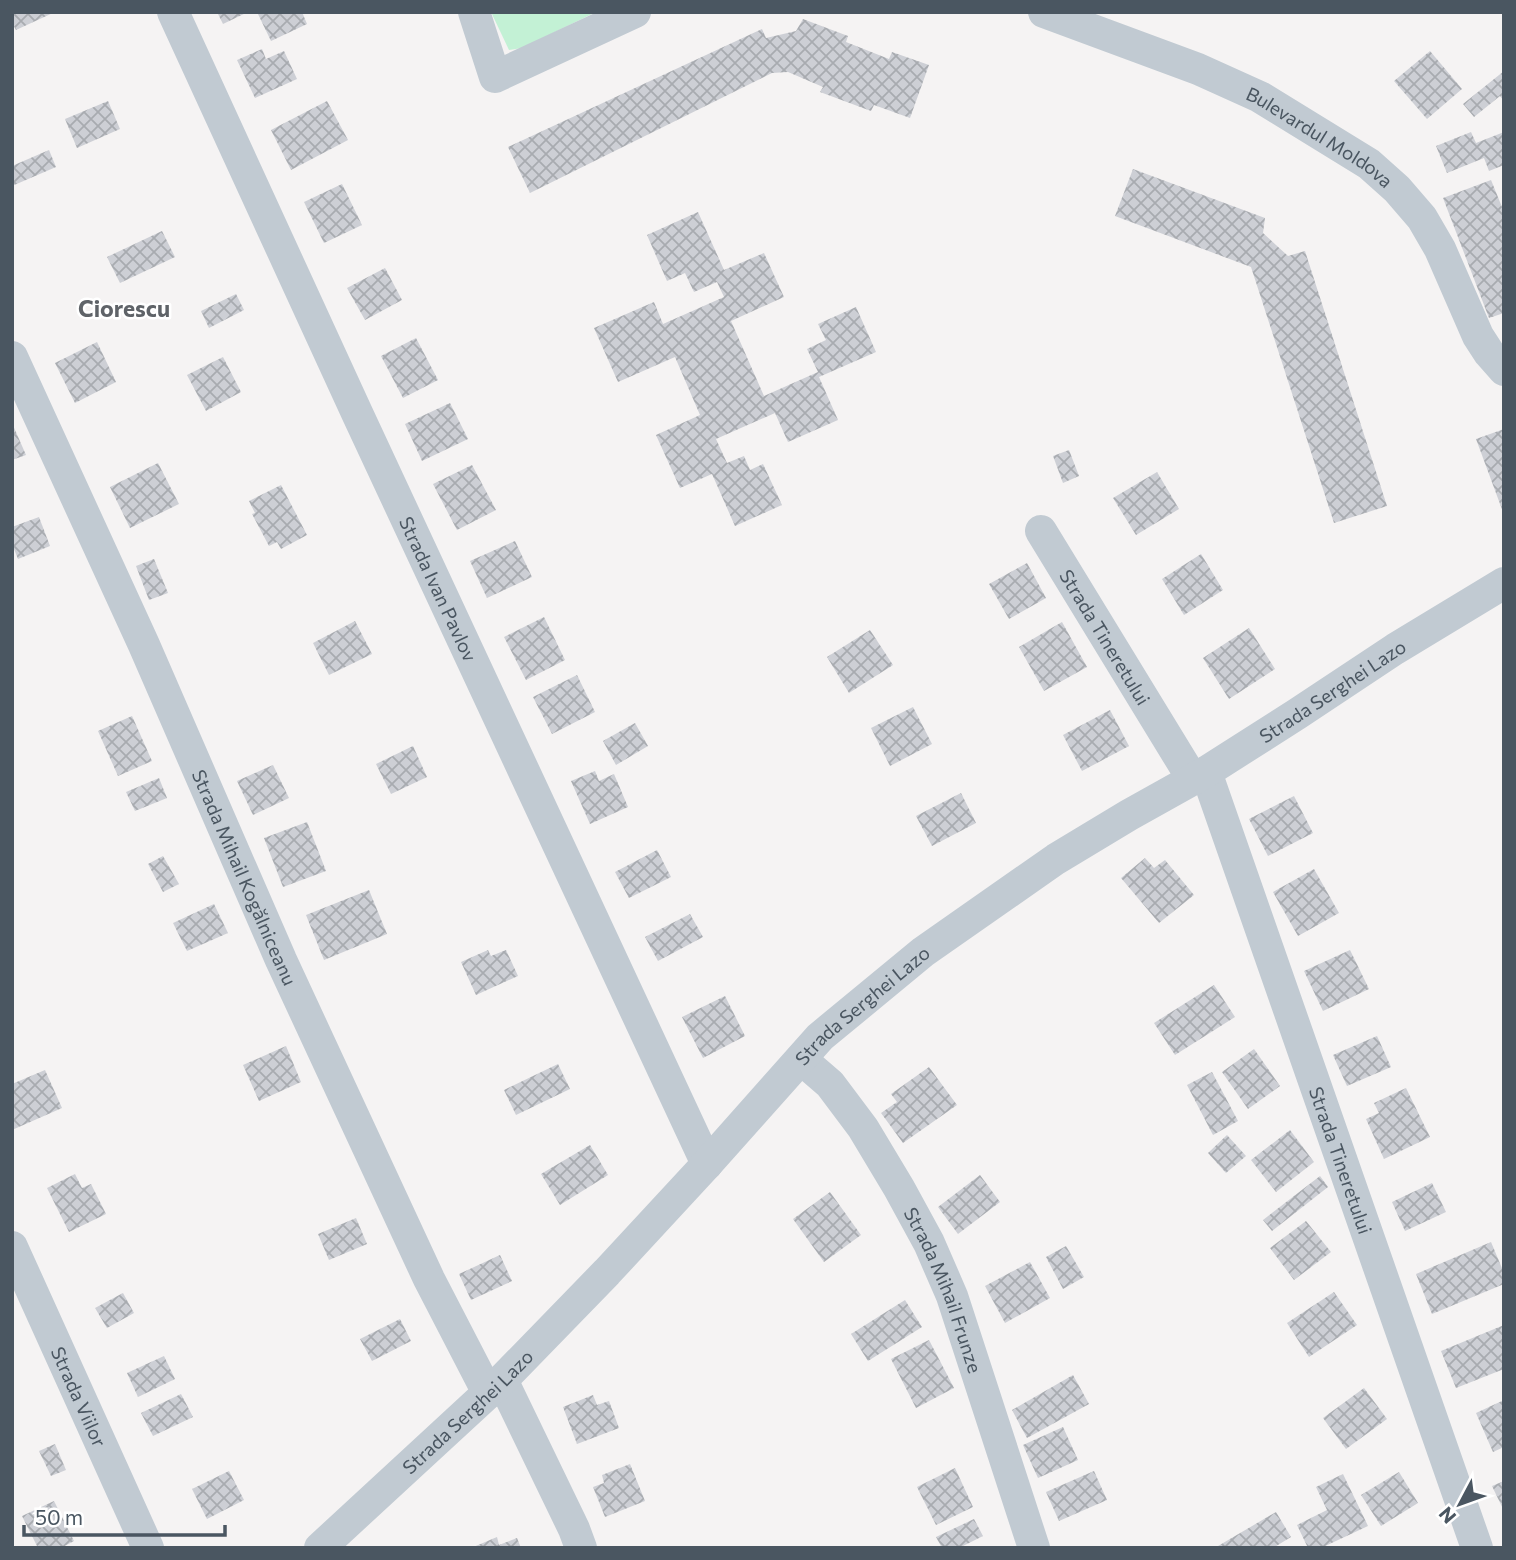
<svg xmlns="http://www.w3.org/2000/svg" width="1516" height="1560" viewBox="0 0 1516 1560" font-family="Commissioner,sans-serif">
<style>
.garden{fill:#c3f1d5}
.building{fill:url(#building-cross-hatch)}
.lines{fill:none;stroke-linecap:round;stroke-linejoin:round}
.minor{stroke:#c1cad2;stroke-width:32}
.labels{text-anchor:middle;dominant-baseline:central;stroke-width:5;stroke-linejoin:round;paint-order:stroke}
.street-label{font-size:19px;fill:#4a5661;stroke:#fff}
.quarter-label{font-size:23px;font-weight:bold;fill:#5f6368;stroke:#fff}
</style>
<defs>
<pattern id="building-cross-hatch" width="8" height="8" patternUnits="userSpaceOnUse" patternTransform="scale(1.75)"><rect width="8" height="8" fill="#cdcfd5"/><path d="M0 0l8 8M0 8l8-8" fill="none" stroke="#a8abb0"/></pattern>
</defs>
<rect width="100%" height="100%" fill="#f5f3f3"/>
<!-- garden -->
<path class="garden" d="M491,12H596L522,48L509,50Z"/>
<!-- building -->
<g class="building">
<path d="M12,12H55L16,30L12,23Z"/>
<path d="M217,12H248L223,24Z"/>
<path d="M257,12H302L307,24L271,41Z"/>
<path d="M803,19L848,36L846,42L889,59L892,52L929,65L910,118L874,105L871,111L820,92L823,87L788,72L772,73L530,193L508,147L762,29L766,38L796,31Z"/>
<path d="M262,49L266,59L284,51L297,79L255,98L237,60Z"/>
<path d="M1430,51L1462,89L1427,119L1394,81Z"/>
<path d="M1504,71V101L1500,96L1474,117L1463,104Z"/>
<path d="M108,101L120,129L77,148L65,119Z"/>
<path d="M327,101L348,140L291,170L271,130Z"/>
<path d="M1471,132L1476,143L1504,132V165L1489,171L1484,158L1447,173L1436,146Z"/>
<path d="M49,150L56,167L12,186V166Z"/>
<path d="M1133,169L1265,218L1263,233L1288,256L1305,251L1387,506L1334,523L1251,267L1115,216Z"/>
<path d="M1491,180L1504,212V313L1489,318L1443,198Z"/>
<path d="M342,184L362,225L324,243L304,202Z"/>
<path d="M698,212L724,270L764,253L784,297L731,321L764,396L818,372L807,349L826,340L818,324L856,307L876,352L819,377L838,420L788,442L775,413L716,439L727,463L744,456L750,470L763,464L782,505L735,526L712,474L680,488L656,435L700,415L675,357L618,382L594,328L654,302L663,324L724,297L717,282L694,292L685,273L667,281L647,235Z"/>
<path d="M162,231L175,257L120,283L107,257Z"/>
<path d="M385,268L402,300L365,320L347,288Z"/>
<path d="M236,294L244,310L209,328L201,311Z"/>
<path d="M416,338L438,380L403,398L381,356Z"/>
<path d="M97,342L116,382L75,403L55,363Z"/>
<path d="M223,357L241,392L206,411L187,375Z"/>
<path d="M450,403L468,439L422,461L405,424Z"/>
<path d="M12,423L26,455L12,460Z"/>
<path d="M1504,429V512H1503L1476,439Z"/>
<path d="M1069,450L1079,476L1063,483L1053,456Z"/>
<path d="M158,463L179,504L130,528L110,487Z"/>
<path d="M472,465L496,510L457,530L433,484Z"/>
<path d="M1157,472L1179,509L1136,535L1113,498Z"/>
<path d="M281,485L307,535L281,549L277,542L269,546L252,514L255,513L249,501Z"/>
<path d="M39,517L50,546L18,559L12,544V527Z"/>
<path d="M515,541L532,577L487,598L470,561Z"/>
<path d="M1201,554L1223,590L1184,615L1162,579Z"/>
<path d="M154,559L168,593L149,600L136,566Z"/>
<path d="M1027,563L1046,598L1009,619L989,584Z"/>
<path d="M544,617L565,660L526,680L504,637Z"/>
<path d="M355,621L372,654L329,675L313,643Z"/>
<path d="M1062,622L1087,667L1044,691L1019,647Z"/>
<path d="M1249,628L1275,669L1229,699L1203,658Z"/>
<path d="M870,630L893,665L849,693L827,657Z"/>
<path d="M577,675L595,712L552,734L533,697Z"/>
<path d="M913,707L932,744L890,766L871,728Z"/>
<path d="M1110,710L1129,746L1082,771L1063,735Z"/>
<path d="M132,716L152,761L118,776L98,731Z"/>
<path d="M635,723L648,746L616,765L603,741Z"/>
<path d="M413,746L427,777L391,794L376,764Z"/>
<path d="M273,765L289,798L253,815L237,781Z"/>
<path d="M595,771L599,781L614,774L628,807L590,824L571,781Z"/>
<path d="M159,778L167,798L135,811L126,792Z"/>
<path d="M961,793L976,823L932,846L916,816Z"/>
<path d="M1294,796L1313,833L1268,856L1249,819Z"/>
<path d="M307,822L326,871L283,887L264,838Z"/>
<path d="M657,850L671,877L629,898L615,872Z"/>
<path d="M163,856L179,884L163,892L148,864Z"/>
<path d="M1145,858L1154,868L1165,860L1194,895L1159,923L1121,878Z"/>
<path d="M1314,869L1339,913L1298,936L1273,892Z"/>
<path d="M369,890L387,934L324,960L306,915Z"/>
<path d="M214,904L228,933L187,951L173,923Z"/>
<path d="M690,914L703,937L658,961L645,937Z"/>
<path d="M488,950L491,956L506,950L518,976L476,995L461,962Z"/>
<path d="M1350,950L1369,989L1323,1011L1304,971Z"/>
<path d="M1214,985L1235,1017L1175,1055L1154,1023Z"/>
<path d="M725,996L745,1036L703,1058L682,1017Z"/>
<path d="M1377,1036L1391,1067L1347,1086L1333,1055Z"/>
<path d="M286,1046L301,1082L259,1101L243,1065Z"/>
<path d="M1254,1049L1280,1086L1248,1109L1222,1072Z"/>
<path d="M558,1064L570,1089L516,1115L504,1090Z"/>
<path d="M929,1067L957,1105L903,1143L881,1113L897,1102L891,1094Z"/>
<path d="M45,1070L62,1108L12,1130V1084Z"/>
<path d="M1212,1072L1238,1121L1213,1135L1187,1085Z"/>
<path d="M1406,1088L1430,1137L1384,1159L1366,1119L1379,1113L1374,1103Z"/>
<path d="M1290,1130L1314,1162L1276,1192L1251,1160Z"/>
<path d="M1227,1135L1246,1156L1226,1173L1208,1153Z"/>
<path d="M590,1145L608,1175L560,1205L541,1174Z"/>
<path d="M75,1174L82,1188L91,1184L106,1214L69,1232L47,1188Z"/>
<path d="M980,1175L1000,1202L958,1234L938,1207Z"/>
<path d="M1320,1176L1328,1187L1272,1231L1263,1220Z"/>
<path d="M1432,1183L1446,1212L1405,1231L1392,1202Z"/>
<path d="M830,1192L861,1235L824,1262L793,1219Z"/>
<path d="M356,1218L367,1244L329,1260L318,1234Z"/>
<path d="M1306,1221L1331,1252L1294,1280L1270,1248Z"/>
<path d="M1491,1242L1504,1273V1284L1432,1314L1416,1274Z"/>
<path d="M1066,1246L1084,1277L1063,1289L1046,1257Z"/>
<path d="M500,1255L512,1281L471,1300L459,1274Z"/>
<path d="M1030,1262L1050,1298L1005,1323L985,1286Z"/>
<path d="M1334,1292L1357,1325L1309,1357L1287,1323Z"/>
<path d="M123,1293L134,1313L107,1328L95,1308Z"/>
<path d="M905,1300L922,1327L868,1361L851,1334Z"/>
<path d="M400,1319L411,1341L372,1361L360,1339Z"/>
<path d="M1504,1325V1369L1456,1388L1441,1351Z"/>
<path d="M929,1340L954,1388L916,1408L891,1359Z"/>
<path d="M164,1356L175,1379L138,1397L127,1373Z"/>
<path d="M1073,1375L1089,1404L1027,1438L1012,1410Z"/>
<path d="M1364,1388L1387,1419L1346,1449L1323,1418Z"/>
<path d="M181,1394L193,1417L153,1436L141,1413Z"/>
<path d="M593,1395L597,1405L609,1401L619,1428L577,1444L563,1407Z"/>
<path d="M1504,1400V1447L1493,1452L1476,1413Z"/>
<path d="M1063,1427L1078,1460L1038,1478L1023,1445Z"/>
<path d="M55,1444L66,1470L51,1476L39,1451Z"/>
<path d="M630,1464L645,1501L605,1517L593,1487L604,1483L602,1475Z"/>
<path d="M955,1468L973,1507L936,1525L917,1487Z"/>
<path d="M229,1471L244,1500L207,1519L192,1489Z"/>
<path d="M1094,1471L1107,1500L1059,1521L1046,1492Z"/>
<path d="M1399,1472L1418,1503L1381,1526L1361,1495Z"/>
<path d="M1343,1474L1368,1526L1321,1548H1308L1297,1525L1327,1510L1316,1487Z"/>
<path d="M1504,1481V1511L1492,1486Z"/>
<path d="M54,1501L74,1541L61,1548H38L22,1516Z"/>
<path d="M1276,1512L1291,1537L1273,1548H1219L1218,1546Z"/>
<path d="M974,1519L983,1536L959,1548H942L936,1537Z"/>
<path d="M497,1537L499,1545L517,1538L521,1548H471Z"/>
</g>
<g class="lines">
<!-- minor -->
<g class="minor">
<path id="s1" d="M173,12L357,413L707,1164"/>
<path d="M474,12L495,77L635,12"/>
<path id="s2" d="M1044,12L1198,69L1260,97L1369,164L1397,189L1422,218L1440,249L1478,336L1489,353L1504,370"/>
<path id="s3" d="M12,357L144,645L281,960L429,1279L488,1393"/>
<path id="s4" d="M1041,531L1192,778"/>
<path id="s5" d="M1206,772L1477,1548"/>
<path id="s6" d="M801,1059L830,1084L863,1128L899,1188L929,1243L952,1296L1034,1548"/>
<path id="s7" d="M12,1247L148,1548"/>
<path d="M502,1380L574,1529L581,1548"/>
<path id="s8" d="M320,1548L502,1380L607,1272L707,1164L820,1037L923,952L1056,859L1129,815L1206,772L1297,714L1395,649L1504,583"/>
</g>
</g>
<g class="labels">
<!-- street labels -->
<g class="street-label">
<text stroke="none"><textPath href="#s2" startOffset="304">Bulevardul Moldova</textPath></text>
<text stroke="none"><textPath href="#s1" startOffset="635">Strada Ivan Pavlov</textPath></text>
<text stroke="none"><textPath href="#s4" startOffset="124">Strada Tineretului</textPath></text>
<text stroke="none"><textPath href="#s8" startOffset="1335">Strada Serghei Lazo</textPath></text>
<text stroke="none"><textPath href="#s3" startOffset="570">Strada Mihail Kogălniceanu</textPath></text>
<text stroke="none"><textPath href="#s8" startOffset="768">Strada Serghei Lazo</textPath></text>
<text stroke="none"><textPath href="#s5" startOffset="411">Strada Tineretului</textPath></text>
<text stroke="none"><textPath href="#s6" startOffset="275">Strada Mihail Frunze</textPath></text>
<text stroke="none"><textPath href="#s7" startOffset="164">Strada Viilor</textPath></text>
<text stroke="none"><textPath href="#s8" startOffset="201">Strada Serghei Lazo</textPath></text>
</g>
<!-- quarter labels -->
<g class="quarter-label">
<text x="124" y="308">Ciorescu</text>
</g>
</g>
<!-- border -->
<rect width="1516" height="1560" fill="none" stroke="#4a5661" stroke-width="28"/>
<!-- north arrow -->
<g transform="translate(1460 1504) rotate(229)" stroke="#ffffff" stroke-width="5" paint-order="stroke">
<path d="M0-5L12 26L0 18L-12 26Z" fill="#4a5661"/>
<text y="-10" font-size="19" font-weight="bold" text-anchor="middle" fill="#4a5661">N</text>
</g>
<!-- scale -->
<path d="M24 1525v10h201v-10" fill="none" stroke="#4a5661" stroke-width="3.5"/>
<text x="35" y="1525" font-size="21" fill="#4a5661" stroke="#ffffff" stroke-width="5" paint-order="stroke">50 m</text>
</svg>
